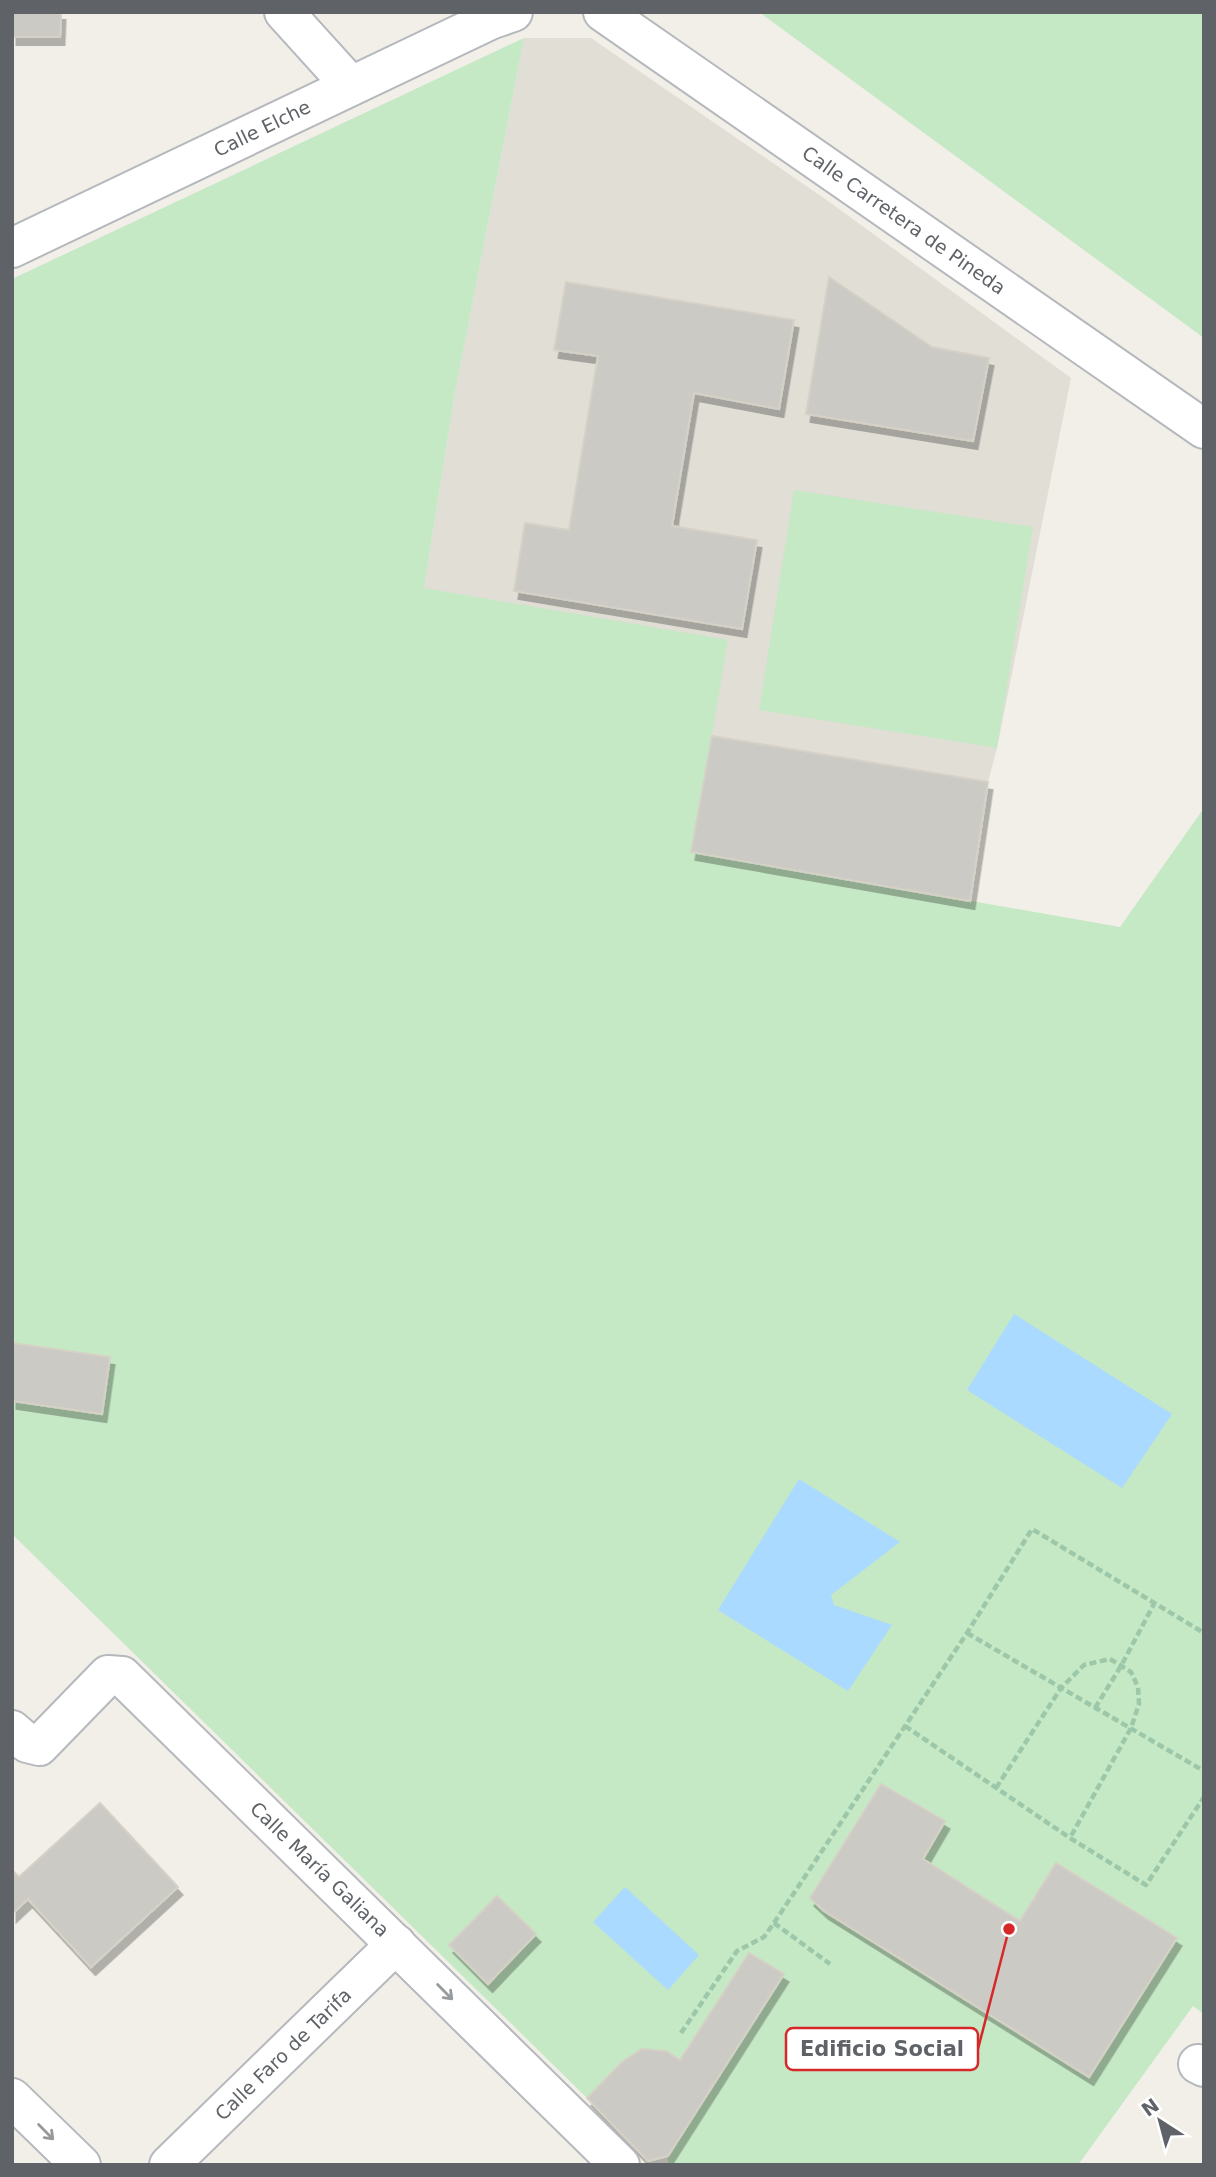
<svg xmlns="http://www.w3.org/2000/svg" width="1216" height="2177" viewBox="0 0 1216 2177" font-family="'DejaVu Sans',sans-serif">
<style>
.education{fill:#e1ded6}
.green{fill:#c5e8c5}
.water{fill:#aadaff}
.building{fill:#cccac5;stroke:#d6d1c6;stroke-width:2;filter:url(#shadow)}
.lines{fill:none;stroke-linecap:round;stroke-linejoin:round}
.street-casing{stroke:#b5b8bc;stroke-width:42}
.path{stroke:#9cc7a9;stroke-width:4.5;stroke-dasharray:7 3.5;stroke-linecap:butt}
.street{stroke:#fff;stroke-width:38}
.oneway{stroke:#979a9d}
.labels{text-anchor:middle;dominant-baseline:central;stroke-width:5;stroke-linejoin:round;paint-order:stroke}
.street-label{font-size:19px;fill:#5f6368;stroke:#fff}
.leader{fill:none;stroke:#d62828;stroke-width:2.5}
.callout-dot{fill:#d62828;stroke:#fff;stroke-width:2.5}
.callout{fill:#fff;stroke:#d62828;stroke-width:2.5}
.callout-label{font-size:21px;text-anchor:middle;font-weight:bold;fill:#5f6368}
</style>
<defs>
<filter id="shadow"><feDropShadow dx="4.5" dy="8" stdDeviation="0" flood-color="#0004"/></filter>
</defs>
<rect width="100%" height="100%" fill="#f1efe8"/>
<!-- education -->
<path class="education" d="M524,38H591L828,201L1071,378L997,748L988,782L970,901L691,852L424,588L454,398Z"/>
<!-- green -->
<g class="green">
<path d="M759,12H1204V338Z"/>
<path d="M524,38L454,398L424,588L728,640L692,852L1120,927L1204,808V2014L1193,2006L1078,2165H669L667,2156L648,2161L587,2098L12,1534V279Z"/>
<path d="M794,490L1033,527L997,748L759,710Z"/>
</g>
<!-- water -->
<g class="water">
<path d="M1014,1314L1172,1414L1122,1488L967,1390Z"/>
<path d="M799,1479L900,1542L831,1595L834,1605L892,1625L848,1691L718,1610Z"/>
<path d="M625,1887L699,1955L668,1990L593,1922Z"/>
</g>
<!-- building -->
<g class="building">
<path d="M12,12H61L60,37H12Z"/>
<path d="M829,277L932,347L989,358L973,441L806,414Z"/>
<path d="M566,282L794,320L779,409L694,393L672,526L757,540L742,629L514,591L525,523L569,530L598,356L554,350Z"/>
<path d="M712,736L988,782L970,901L691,852Z"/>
<path d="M12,1343L110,1357L102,1414L12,1401Z"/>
<path d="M881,1784L945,1821L923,1859L1020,1921L1056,1863L1177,1938L1089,2077L824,1911L810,1898Z"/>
<path d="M100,1803L178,1887L91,1967L28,1899L12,1914V1870L19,1877Z"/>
<path d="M497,1896L536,1934L488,1984L449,1945Z"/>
<path d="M749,1953L784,1974L668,2156L648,2161L587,2098L622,2062L642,2049L666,2051L680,2060Z"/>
</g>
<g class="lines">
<!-- street casing -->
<g class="street-casing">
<g id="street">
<path d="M284,12L351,86"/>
<path d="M603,12L1204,429"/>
<path d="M12,248L490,20L513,12"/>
<path d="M12,1730L27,1743L39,1746L108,1675L122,1676L620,2165"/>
<path d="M1198,2064L1204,2067"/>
<path d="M12,2098L81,2165"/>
<path d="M169,2165L396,1944"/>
</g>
</g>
<!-- path -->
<g class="path">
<path d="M967,1633L1204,1771"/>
<path d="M1095,1708L1121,1666L1154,1604"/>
<path d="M905,1726L1070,1838L1146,1885L1204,1797"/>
<path d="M996,1788L1061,1688L1084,1665L1110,1659L1131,1672L1138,1687L1139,1704L1131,1728L1070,1838"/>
<path d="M774,1923L830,1964"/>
<path d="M681,2033L737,1951L764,1937L774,1923L967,1633L1032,1529L1204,1633"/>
</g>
<!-- street -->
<use href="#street" class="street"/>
</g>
<!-- one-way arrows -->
<defs><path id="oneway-shaft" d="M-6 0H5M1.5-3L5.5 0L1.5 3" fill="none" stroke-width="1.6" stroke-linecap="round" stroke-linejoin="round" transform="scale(1.75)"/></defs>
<g class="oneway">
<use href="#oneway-shaft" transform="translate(445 1992) rotate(45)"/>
<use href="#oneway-shaft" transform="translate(46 2132) rotate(45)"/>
</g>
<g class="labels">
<!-- street labels -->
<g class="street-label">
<text transform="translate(262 128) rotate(-26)">Calle Elche</text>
<text transform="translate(904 220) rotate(35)">Calle Carretera de Pineda</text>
<text transform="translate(320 1869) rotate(44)">Calle María Galiana</text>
<text transform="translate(283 2054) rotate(-44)">Calle Faro de Tarifa</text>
</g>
</g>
<!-- callouts -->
<path class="leader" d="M1009 1929L978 2049"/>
<circle class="callout-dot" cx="1009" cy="1929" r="7"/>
<rect class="callout" x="786" y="2028" width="192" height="42" rx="7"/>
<g class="callout-label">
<text x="882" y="2056">Edificio Social</text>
</g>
<!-- border -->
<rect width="1216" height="2177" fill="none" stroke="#5f6368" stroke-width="28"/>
<!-- north arrow -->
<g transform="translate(1160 2121) rotate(324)" stroke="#ffffff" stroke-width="5" paint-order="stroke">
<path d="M0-5L12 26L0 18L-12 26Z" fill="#5f6368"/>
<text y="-10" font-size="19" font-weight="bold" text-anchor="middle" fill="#5f6368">N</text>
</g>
</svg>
